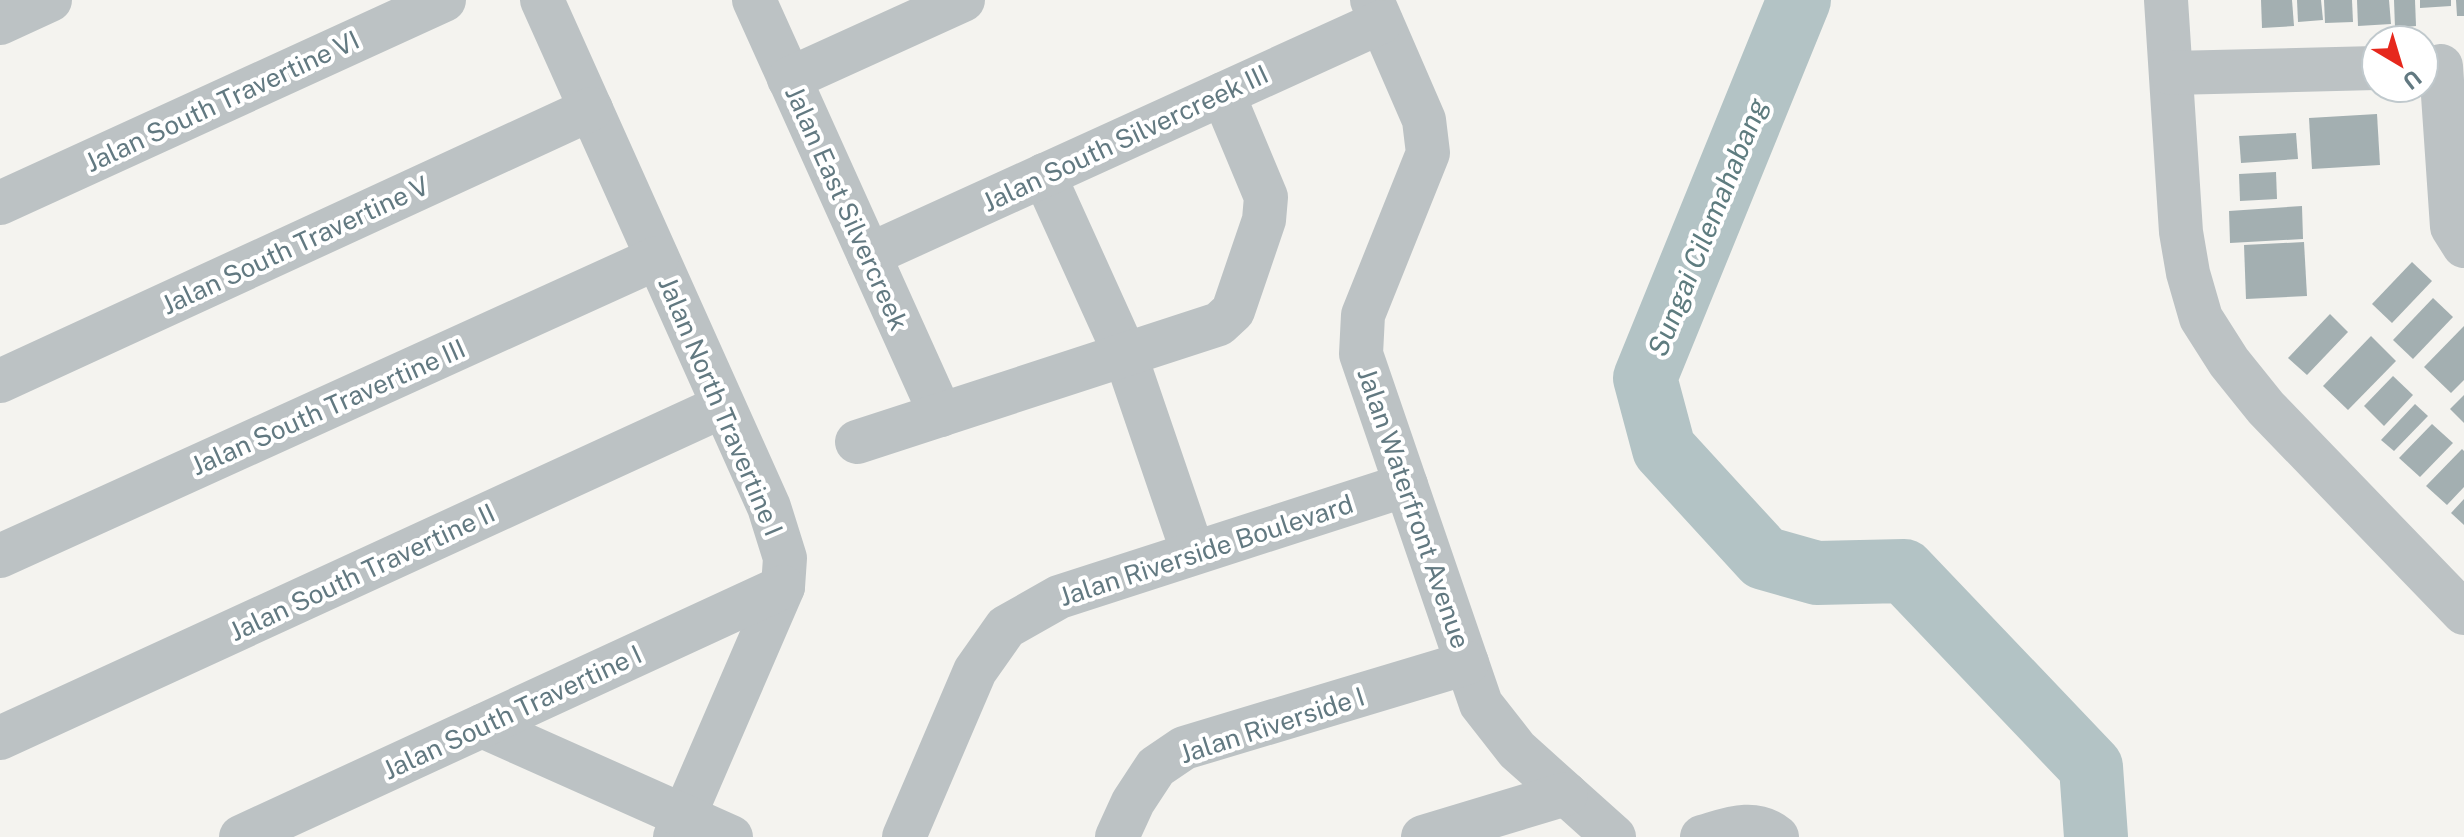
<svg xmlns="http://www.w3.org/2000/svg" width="2464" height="837" viewBox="0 0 2464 837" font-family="'Public Sans',sans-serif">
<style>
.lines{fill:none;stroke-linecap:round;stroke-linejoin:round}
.river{stroke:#b3c3c5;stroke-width:64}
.building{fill:#a3afb1}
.minor{stroke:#bcc2c4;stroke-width:44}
.labels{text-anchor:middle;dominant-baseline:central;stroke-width:8;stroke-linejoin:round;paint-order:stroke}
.street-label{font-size:26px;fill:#627981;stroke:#fff}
.water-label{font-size:28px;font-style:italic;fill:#5e7c7f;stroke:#fff}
</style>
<rect width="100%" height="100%" fill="#f4f3ef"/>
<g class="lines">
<!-- river -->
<path class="river" d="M1799,0L1645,378L1664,449L1764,558L1817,573L1904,571L2091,767L2096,837"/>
</g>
<!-- building -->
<g class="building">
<path d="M2261,0H2292L2294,26L2262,28Z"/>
<path d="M2297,0H2321L2323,20L2298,22Z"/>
<path d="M2324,0H2352L2353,22L2325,23Z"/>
<path d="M2357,0H2389L2391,24L2358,26Z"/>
<path d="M2394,0H2415L2416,26L2395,28Z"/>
<path d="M2420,0H2451V6L2420,8Z"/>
<path d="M2456,0H2464V16H2457Z"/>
<path d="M2377,114L2380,165L2312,169L2309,118Z"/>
<path d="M2296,133L2298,159L2241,163L2239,136Z"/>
<path d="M2276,172L2277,199L2240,201L2239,174Z"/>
<path d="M2302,206L2303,239L2230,243L2229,211Z"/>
<path d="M2304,242L2307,296L2246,299L2244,245Z"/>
<path d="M2412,262L2432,281L2392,323L2372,304Z"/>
<path d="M2433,298L2453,317L2413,359L2393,340Z"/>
<path d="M2330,314L2348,332L2307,375L2288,358Z"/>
<path d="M2464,326V380L2451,393L2424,367Z"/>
<path d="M2371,336L2396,361L2348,410L2323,386Z"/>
<path d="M2393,376L2413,395L2384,426L2364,406Z"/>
<path d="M2464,395V423L2450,409Z"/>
<path d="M2415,404L2428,416L2394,451L2381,440Z"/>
<path d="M2432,424L2453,443L2420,477L2399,458Z"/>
<path d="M2462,449L2464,451V487L2447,505L2426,486Z"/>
<path d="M2464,499V525L2451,513Z"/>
</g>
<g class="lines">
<!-- minor -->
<g class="minor">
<path d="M542,0L769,507L785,558L783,587L675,837"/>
<path d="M754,0L941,415"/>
<path d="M1372,0L1424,120L1428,153L1363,315L1361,354L1481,704L1517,750L1614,837"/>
<path d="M2166,0L2181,232L2188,273L2201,318L2229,362L2266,408L2464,613"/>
<path d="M0,23L50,0"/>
<path d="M2441,66L2452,227L2464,246"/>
<path d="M2171,73L2376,68"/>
<path d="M789,79L963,0"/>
<path d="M1044,175L1125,354L1193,553"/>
<path d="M0,203L444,0"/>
<path d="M869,255L1381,22"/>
<path d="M0,381L591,109"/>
<path d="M857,442L1219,324L1233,311L1264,220L1266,197L1223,94"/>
<path d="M0,556L657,258"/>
<path d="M482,726L731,837"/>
<path d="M0,738L723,406"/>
<path d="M241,837L783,587"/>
<path d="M904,837L975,671L1006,627L1059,597L1406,485"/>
<path d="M1117,837L1133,802L1156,767L1184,748L1467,663"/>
<path d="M1423,837L1566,794"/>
<path d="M1702,837C1727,830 1754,818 1777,837"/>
</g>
</g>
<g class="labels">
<!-- street labels -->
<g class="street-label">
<text transform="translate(222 101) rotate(-25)">Jalan South Travertine VI</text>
<text transform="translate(1125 138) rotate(-25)">Jalan South Silvercreek III</text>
<text transform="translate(847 208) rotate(66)">Jalan East Silvercreek</text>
<text transform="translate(295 245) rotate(-25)">Jalan South Travertine V</text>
<text transform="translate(721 406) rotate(67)">Jalan North Travertine I</text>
<text transform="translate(328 407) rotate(-24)">Jalan South Travertine III</text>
<text transform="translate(1414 508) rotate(71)">Jalan Waterfront Avenue</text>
<text transform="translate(1206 550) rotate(-18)">Jalan Riverside Boulevard</text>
<text transform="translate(362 572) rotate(-25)">Jalan South Travertine II</text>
<text transform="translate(512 712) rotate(-25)">Jalan South Travertine I</text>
<text transform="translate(1272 725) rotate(-18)">Jalan Riverside I</text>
</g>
<!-- water labels -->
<g class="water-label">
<text transform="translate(1707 227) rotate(-68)">Sungai Cilemahabang</text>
</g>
</g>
<!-- north arrow -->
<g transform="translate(2400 64) rotate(142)"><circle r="38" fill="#ffffff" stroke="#c0c9cd" stroke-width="2"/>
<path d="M0-6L14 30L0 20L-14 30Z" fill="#e6281d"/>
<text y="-12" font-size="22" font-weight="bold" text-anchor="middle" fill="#627981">U</text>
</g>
</svg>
